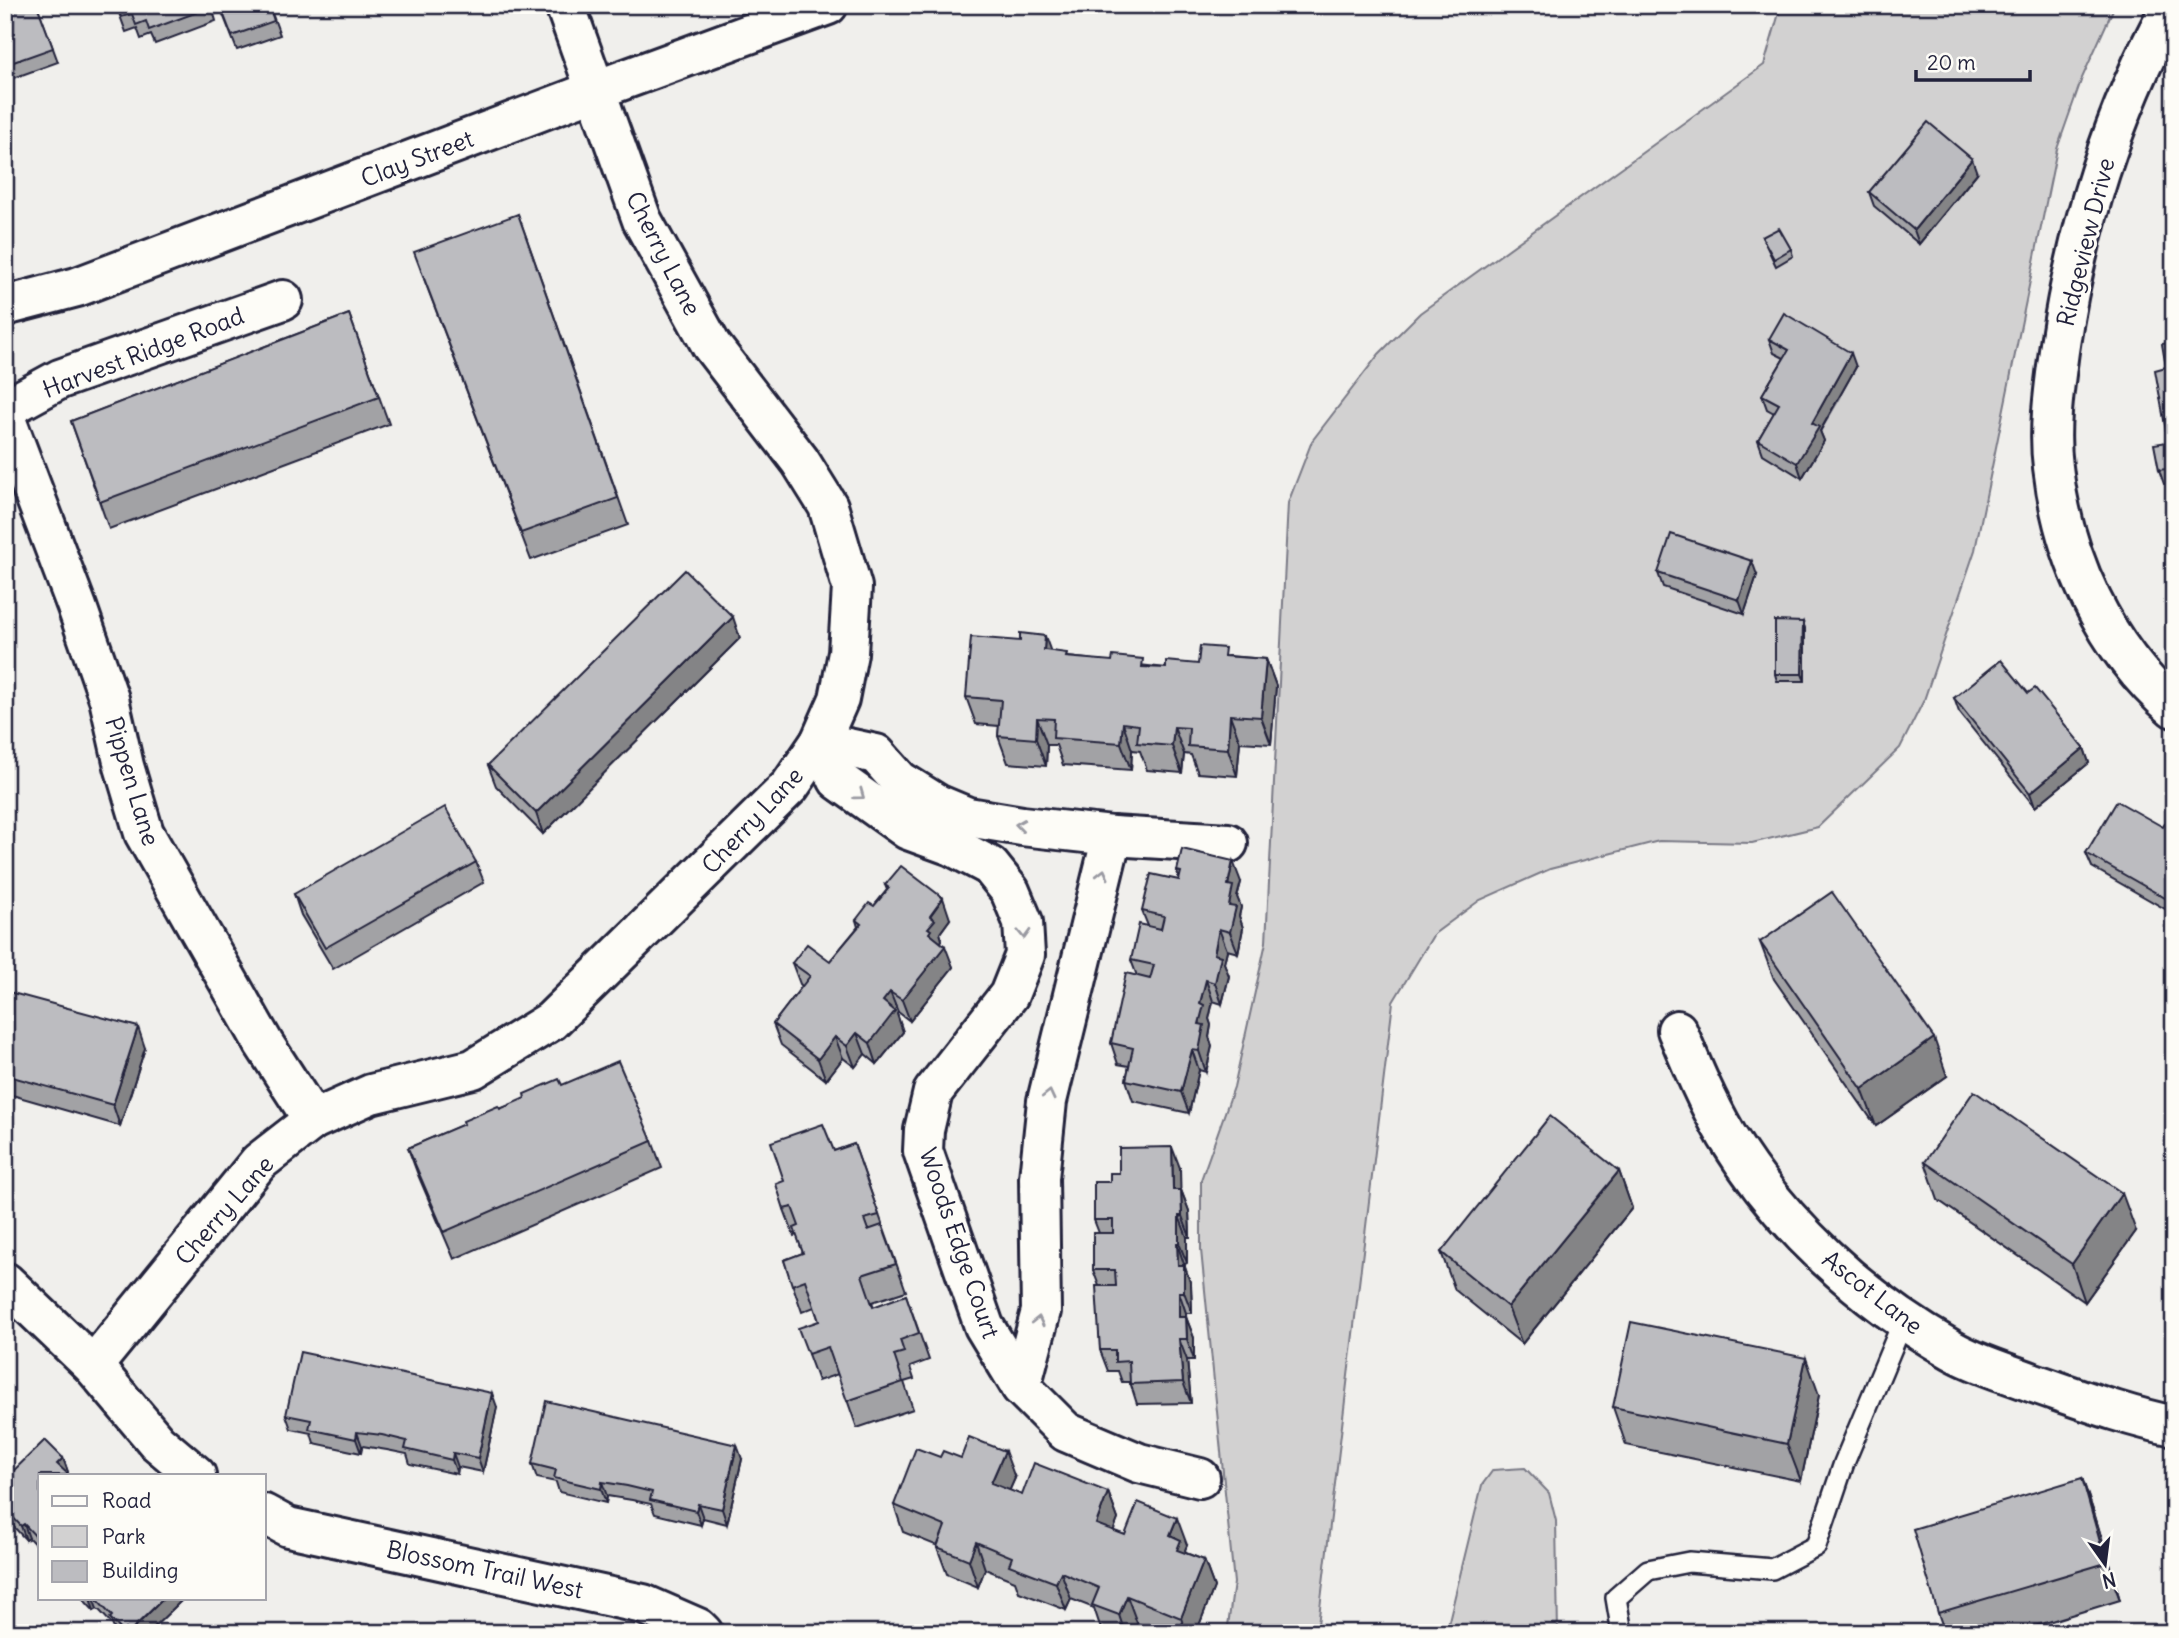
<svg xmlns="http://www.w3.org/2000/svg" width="2179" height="1638" viewBox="0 0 2179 1638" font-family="Delius,sans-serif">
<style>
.green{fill:#d2d1d1;stroke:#7a7a86;stroke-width:2;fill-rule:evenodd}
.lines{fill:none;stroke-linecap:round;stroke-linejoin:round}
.service-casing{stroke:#22223b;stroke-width:24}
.minor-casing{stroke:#22223b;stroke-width:44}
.tertiary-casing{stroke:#22223b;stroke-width:44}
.service{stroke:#fdfcf7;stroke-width:19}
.minor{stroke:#fdfcf7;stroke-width:38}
.tertiary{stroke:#fdfcf7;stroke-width:38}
.wall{fill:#a2a2a5;stroke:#22223b;stroke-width:2}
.shaded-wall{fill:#848486;stroke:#22223b;stroke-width:2}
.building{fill:#bcbcc0;stroke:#22223b;stroke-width:2}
.oneway{stroke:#9a9aa2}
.labels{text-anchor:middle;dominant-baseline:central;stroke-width:6;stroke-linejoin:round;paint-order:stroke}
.street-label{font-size:24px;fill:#22223b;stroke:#fdfcf7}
</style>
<rect width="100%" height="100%" fill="#f0efec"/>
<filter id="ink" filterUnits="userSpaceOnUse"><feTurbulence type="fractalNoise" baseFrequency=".0143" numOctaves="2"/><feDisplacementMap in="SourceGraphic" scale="14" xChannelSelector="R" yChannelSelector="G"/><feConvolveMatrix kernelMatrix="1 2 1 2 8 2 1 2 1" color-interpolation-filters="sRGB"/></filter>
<g filter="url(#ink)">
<!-- green -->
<g class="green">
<path d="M1779,5H2115L2082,78L2057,149L1975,550L1924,700L1900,748L1818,827L1752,843L1659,841L1550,869L1480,900L1434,934L1393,1002L1317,1633H1227L1234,1583L1201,1250V1180L1234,1087L1266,942L1288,503L1312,441L1379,354L1420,313L1764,65L1779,13ZM1794,364L1841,396L1817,437L1784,419Z"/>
<path d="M1525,1468L1549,1493L1556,1521L1558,1633H1446L1482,1485L1493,1470Z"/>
</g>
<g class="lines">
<!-- service casing -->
<g class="service-casing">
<path id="service" d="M1622,1633L1616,1598L1648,1570L1689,1562L1772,1569L1816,1546L1844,1463L1904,1319"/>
</g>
<!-- minor casing -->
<g class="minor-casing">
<g id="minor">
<path d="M2172,5C2113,111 2076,232 2059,351C2054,389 2048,429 2053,467C2063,557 2105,649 2174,708"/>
<path d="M5,306L77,287L596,90"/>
<path d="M5,409L60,379L283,300"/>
<path d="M5,417L77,607L109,699L124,766L144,833L264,1044L313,1120"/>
<path d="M820,742L838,780L908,830L952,846L990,866L1010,891L1023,922L1025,955L1009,995L933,1092L924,1130L923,1151L984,1326L1021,1387L1066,1432L1139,1463L1200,1478"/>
<path d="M820,742L876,754L900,781L937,804L968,817L1022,826L1112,836L1228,843"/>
<path d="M1677,1030C1692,1066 1707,1102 1727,1136C1781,1225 1862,1299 1952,1350C1976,1364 2005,1372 2031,1382C2078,1398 2125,1416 2174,1426"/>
<path d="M5,1282L93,1366L157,1442L196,1475"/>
<path d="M93,1366L259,1162L313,1120L371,1094L473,1069L551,1021L790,786L820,742L839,699L848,653L852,587L828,506L800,461L711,345L642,220L565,5"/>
<path d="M1021,1387L1041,1311L1039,1178L1047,1101L1112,836"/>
<path d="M264,1514L288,1527L643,1604L698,1628L703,1633"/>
</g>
</g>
<!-- tertiary casing -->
<g class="tertiary-casing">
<path id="tertiary" d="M596,90L828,5"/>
</g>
<!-- service -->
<use href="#service" class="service"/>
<!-- minor -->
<use href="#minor" class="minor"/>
<!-- tertiary -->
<use href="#tertiary" class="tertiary"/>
</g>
<!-- wall -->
<g class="wall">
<path d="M5,5H37L58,62L5,81Z"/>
<path d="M116,5H269L280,35L237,50L222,12L214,14L216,21L155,44L151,35L141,39L137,28L126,32Z"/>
<path d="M1977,173L1919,244L1874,206L1869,192Z"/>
<path d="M518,214L628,525L531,560L424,279Z"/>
<path d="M1762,237L1791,249L1793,256L1776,266Z"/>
<path d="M349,314L389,424L109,529L71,421Z"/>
<path d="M1769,339L1856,367L1820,431L1824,441L1802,478L1763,454L1758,440L1774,413L1767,409L1762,395L1784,358L1774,353Z"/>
<path d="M2174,342V483L2164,484L2159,470L2168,442L2166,367Z"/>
<path d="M1658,573L1757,575L1744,614L1663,587Z"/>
<path d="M1803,622L1805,629V681H1777L1775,674Z"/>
<path d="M740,638L543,834L496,786L488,765Z"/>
<path d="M1020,641L1068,657L1166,668L1198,664L1228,656L1266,659L1276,686L1271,744L1240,742L1237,776L1198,773L1191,755L1184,754L1182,773L1147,770L1140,751L1132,750L1131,770L1063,765L1056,745H1047L1046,766L1008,763L998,736L999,726L976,724L966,697Z"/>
<path d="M2028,693L2084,748L2089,763L2035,807L1959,712L1954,698Z"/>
<path d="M2174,824V914L2092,867L2086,853Z"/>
<path d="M476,862L484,882L333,969L301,915L294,894Z"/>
<path d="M1177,871L1241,882L1237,897L1241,907L1239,916L1243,928L1238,953L1227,950L1224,963L1229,976L1222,1004L1213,1001L1209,1019L1211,1025L1209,1037L1212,1046L1206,1072L1199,1070L1189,1113L1133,1101L1126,1080L1129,1066L1118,1064L1111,1043L1137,976L1131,960L1148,926L1142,911L1179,880Z"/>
<path d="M885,885L950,919L940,933L942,940L941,942L953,967L910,1021L898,1012L897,1014L903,1032L877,1064L865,1054L855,1067L843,1058L826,1080L781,1045L773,1024L802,986L800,984L792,963L830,961L858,927L856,920L874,906L887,890Z"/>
<path d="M1760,942L1947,1076L1876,1126L1774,979Z"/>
<path d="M5,991L145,1048L120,1126L5,1093Z"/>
<path d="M562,1085L652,1141L662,1168L454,1259L418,1175L408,1148L500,1109Z"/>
<path d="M854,1144L906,1291L872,1302L874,1307L906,1295L929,1360L910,1367L914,1379L904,1382L913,1409L857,1428L838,1374L818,1381L808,1354L819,1321L814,1307L802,1312L784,1260L803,1253L797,1235L794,1236L784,1209V1181L834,1151Z"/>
<path d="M1925,1162L2136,1231L2085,1302L1938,1200Z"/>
<path d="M1180,1168V1190H1181L1189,1211L1190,1237H1187V1263L1185,1264V1268L1191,1285L1192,1313H1186V1317L1194,1338V1360H1187L1191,1403L1137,1404L1130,1382H1122L1118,1371H1108L1100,1350L1099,1286L1093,1270L1099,1233L1094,1220L1110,1182Z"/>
<path d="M1619,1171L1632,1208L1522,1344L1455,1290L1441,1252Z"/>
<path d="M1819,1395L1801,1481L1626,1445L1613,1407Z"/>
<path d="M497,1407L483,1472L458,1467L457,1474L410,1464L407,1454L387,1450L362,1446L361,1453L314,1443L311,1433L291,1429L286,1415Z"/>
<path d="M63,1458L68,1472L67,1473L40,1475V1550L29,1538L26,1540L12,1525L10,1518L5,1513V1479Z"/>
<path d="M742,1459L727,1524L703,1518L701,1525L655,1514L651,1504L632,1500L607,1496L606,1503L559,1492L556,1482L537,1478L532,1464Z"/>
<path d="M1015,1478L1009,1491L1022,1495L1108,1492L1118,1519L1113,1531L1125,1535L1187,1545L1185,1550L1186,1553L1204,1560L1214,1587L1196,1633H1160L1137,1623L1133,1633H1104L1102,1632L1094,1608L1071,1599L1066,1610L1019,1592L1015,1581L985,1569L978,1587L947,1574L937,1547L938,1546L903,1532L894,1505Z"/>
<path d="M2082,1478L2095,1516L2120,1600L2012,1633H1945L1938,1613Z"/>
<path d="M82,1598H180L181,1601L148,1633H116L112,1624L100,1611L97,1609L94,1611Z"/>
</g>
<!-- shaded-wall -->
<g class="shaded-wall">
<path d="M1972,159L1977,173L1919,244L1914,230Z"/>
<path d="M1851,353L1856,367L1820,431L1824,441L1802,478L1797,463L1812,423Z"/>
<path d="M1752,561L1757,575L1744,614L1739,600Z"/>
<path d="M733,617L740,638L543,834L536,813Z"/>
<path d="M1803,622L1805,629V681L1802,674Z"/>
<path d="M1045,636L1055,663L1044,650Z"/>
<path d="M1266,659L1276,686L1271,744L1261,717Z"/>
<path d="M1230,715L1240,742L1237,776L1228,749Z"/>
<path d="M1037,718L1047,745L1046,766L1036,739Z"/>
<path d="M1123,723L1132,750L1131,770L1121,743Z"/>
<path d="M1174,727L1184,754L1182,773L1172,746Z"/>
<path d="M2084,748L2089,763L2035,807L2030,793Z"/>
<path d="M1233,861L1241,882L1237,897L1241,907L1239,916L1243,928L1238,953L1230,932L1228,885Z"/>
<path d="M943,898L950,919L940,933L942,940L937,948L929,933L928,928L930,916Z"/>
<path d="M1219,929L1227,950L1224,963L1229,976L1222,1004L1215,983L1214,954Z"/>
<path d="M945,946L953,967L910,1021L902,1000Z"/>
<path d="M1206,980L1213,1001L1209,1019L1211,1025L1209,1037L1212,1046L1206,1072L1199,1051L1200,1003Z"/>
<path d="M890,992L898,1012L897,1014L903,1032L877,1064L870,1043L883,1001Z"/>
<path d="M138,1027L145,1048L120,1126L113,1105Z"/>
<path d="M857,1033L865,1054L855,1067L847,1046Z"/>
<path d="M835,1037L843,1058L826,1080L818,1059Z"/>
<path d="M1934,1038L1947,1076L1876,1126L1862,1089Z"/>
<path d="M1192,1050L1199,1070L1189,1113L1181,1092Z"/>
<path d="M1172,1147L1180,1168L1181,1211L1173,1190Z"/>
<path d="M1619,1171L1632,1208L1522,1344L1508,1307Z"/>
<path d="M1181,1190L1189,1211L1190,1237L1182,1216Z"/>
<path d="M2122,1193L2136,1231L2085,1302L2072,1264Z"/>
<path d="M1179,1216L1187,1237V1263L1179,1243Z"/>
<path d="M1177,1243L1191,1285L1192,1313L1184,1292L1178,1265Z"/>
<path d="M1179,1292L1186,1313L1187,1338L1179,1317Z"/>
<path d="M1186,1317L1194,1338V1360L1187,1339Z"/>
<path d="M1179,1339L1187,1360L1191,1403L1183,1382Z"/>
<path d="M1806,1358L1819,1395L1801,1481L1787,1444Z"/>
<path d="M492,1393L497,1407L483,1472L478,1458Z"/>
<path d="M357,1432L362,1446L361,1453L356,1439Z"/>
<path d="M737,1445L742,1459L727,1524L722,1509Z"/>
<path d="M1005,1451L1015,1478L1001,1510L991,1483Z"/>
<path d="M453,1453L458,1467L457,1474L452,1460Z"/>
<path d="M63,1458L68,1472L65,1475L57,1464Z"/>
<path d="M2082,1478L2095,1516L2120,1600L2106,1563Z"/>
<path d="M602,1482L607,1496L606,1503L601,1489Z"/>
<path d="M1108,1492L1118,1519L1106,1550L1096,1524Z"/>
<path d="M698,1504L703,1518L701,1525L696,1511Z"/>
<path d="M1177,1518L1187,1545L1185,1550L1191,1567L1187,1577L1170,1535Z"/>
<path d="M24,1524L29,1538L26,1540L21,1526Z"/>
<path d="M976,1542L985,1569L978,1587L969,1560Z"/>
<path d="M1204,1560L1214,1587L1196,1633H1186L1181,1618Z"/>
<path d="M1061,1572L1071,1599L1066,1610L1056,1583Z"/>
<path d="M1127,1596L1137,1623L1133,1633H1125L1119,1615Z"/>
<path d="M90,1598H93L97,1609L94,1611Z"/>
<path d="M164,1598H180L181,1601L148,1633H129Z"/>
</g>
<!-- building -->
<g class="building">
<path d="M5,5H37L53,48L5,65Z"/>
<path d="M116,5H211V7L149,30L146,21L136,25L132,14L121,17Z"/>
<path d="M220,5H269L274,21L232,36Z"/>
<path d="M1928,122L1972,159L1914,230L1869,192Z"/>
<path d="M518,214L618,498L521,533L414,252Z"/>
<path d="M1779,228L1791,249L1774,259L1762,237Z"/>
<path d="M1784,313L1851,353L1812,423L1819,427L1797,463L1758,440L1779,404L1762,395L1789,350L1769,339Z"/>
<path d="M349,314L379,397L100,502L71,421Z"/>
<path d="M2174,342V468L2159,470L2154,444L2168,442L2155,370L2166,367L2162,344Z"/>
<path d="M1671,534L1752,561L1739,600L1658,573Z"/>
<path d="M685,570L733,617L536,813L488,765Z"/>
<path d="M1775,621L1803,622L1802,674H1775Z"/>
<path d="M1020,633L1045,636L1044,650L1067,653L1066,657L1112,661L1113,656L1143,659L1142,667L1166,668V661L1198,664L1200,646L1225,648L1224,656L1266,659L1261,717L1230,715L1228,749L1188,746L1189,728L1174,727L1172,746L1137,743L1139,725L1123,723L1121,743L1053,738L1054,719L1037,718L1036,739L998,736L1001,700L966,697L971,637L1020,641Z"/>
<path d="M2001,660L2028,693L2035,688L2084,748L2030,793L1954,698Z"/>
<path d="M2117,801L2163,827L2167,820L2174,824V903L2086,853Z"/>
<path d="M445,807L476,862L325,948L294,894Z"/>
<path d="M1182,849L1233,861L1228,885L1233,886L1229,906L1236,907L1230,932L1219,929L1214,954L1221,956L1215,983L1206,980L1200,1003L1204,1005L1199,1024L1204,1025L1199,1051L1192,1050L1181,1092L1126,1080L1133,1048L1111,1043L1126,973L1150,979L1154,965L1131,960L1139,924L1161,929L1164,916L1142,911L1151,874L1179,880L1181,872L1177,871Z"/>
<path d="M901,866L943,898L930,916L935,920L928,928L931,930L929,933L945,946L902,1000L890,992L883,1001L895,1011L870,1043L857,1033L847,1046L835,1037L818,1059L773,1024L810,976L792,963L807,944L830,961L861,924L856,920L869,903L874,906L889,888L885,885Z"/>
<path d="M1832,892L1934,1038L1862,1089L1760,942Z"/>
<path d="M5,991L138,1027L113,1105L5,1075Z"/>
<path d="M618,1061L652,1141L444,1232L408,1148L464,1124L463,1121L498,1106L500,1109L525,1098L524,1094L559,1079L562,1085Z"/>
<path d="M1974,1091L2122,1193L2072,1264L1925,1162Z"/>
<path d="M1550,1116L1619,1171L1508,1307L1441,1252Z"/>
<path d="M823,1124L834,1151L854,1144L879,1215L864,1219L868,1230L882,1225L896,1264L862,1275L873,1307L906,1295L919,1333L900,1340L904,1352L894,1355L903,1382L847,1401L828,1347L808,1354L798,1328L819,1321L805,1280L792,1285L784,1260L803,1253L794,1228L799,1226L792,1207L784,1209L776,1184L784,1181L771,1142Z"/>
<path d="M1172,1147L1173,1190H1181L1182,1216H1179V1243H1177L1178,1265H1184V1292H1179V1317H1186L1187,1339H1179L1183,1382L1130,1384L1129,1361L1115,1362V1350H1100L1096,1286H1116L1115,1270H1093V1233H1113V1220H1094V1182H1110V1173H1119V1148Z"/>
<path d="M1631,1322L1806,1358L1787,1444L1613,1407Z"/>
<path d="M300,1352L492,1393L478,1458L453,1453L452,1460L405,1449L407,1441L382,1435L357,1432L356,1439L309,1429L311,1420L286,1415Z"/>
<path d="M546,1401L737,1445L722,1509L698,1504L696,1511L650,1500L652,1492L627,1486L602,1482L601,1489L554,1478L556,1470L532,1464Z"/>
<path d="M969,1437L1005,1451L991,1483L1022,1495L1034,1463L1108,1492L1096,1524L1125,1535L1138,1502L1177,1518L1170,1535L1181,1540L1177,1550L1204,1560L1181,1618L1127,1596L1119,1615L1092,1605L1099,1588L1061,1572L1056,1583L1009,1565L1012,1557L976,1542L969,1560L937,1547L945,1526L894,1505L916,1448L940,1457L943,1451L961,1458Z"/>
<path d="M45,1440L63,1458L57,1464L69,1475H40V1541L24,1524L21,1526L7,1511L10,1509L5,1505V1479Z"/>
<path d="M2082,1478L2106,1563L1938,1613L1913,1529Z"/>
<path d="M95,1598H164L129,1632L126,1629L123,1632L110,1618L112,1616Z"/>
</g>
<!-- one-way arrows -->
<defs><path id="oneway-chevron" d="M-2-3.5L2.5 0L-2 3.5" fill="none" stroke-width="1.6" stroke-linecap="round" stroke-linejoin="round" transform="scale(1.75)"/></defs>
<g class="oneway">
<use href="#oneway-chevron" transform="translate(860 795) rotate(36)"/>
<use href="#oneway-chevron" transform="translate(1020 825) rotate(-172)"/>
<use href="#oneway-chevron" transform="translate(1103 874) rotate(-76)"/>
<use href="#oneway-chevron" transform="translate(1024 934) rotate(88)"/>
<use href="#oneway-chevron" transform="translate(1049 1095) rotate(-77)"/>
<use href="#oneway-chevron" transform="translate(1038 1321) rotate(-77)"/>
</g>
</g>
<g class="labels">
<!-- street labels -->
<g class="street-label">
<text transform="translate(417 158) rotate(-21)">Clay Street</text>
<text transform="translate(2085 242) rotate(-76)">Ridgeview Drive</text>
<text transform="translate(664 253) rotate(63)">Cherry Lane</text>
<text transform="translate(143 352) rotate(-21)">Harvest Ridge Road</text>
<text transform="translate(133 781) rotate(73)">Pippen Lane</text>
<text transform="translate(752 820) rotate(-47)">Cherry Lane</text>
<text transform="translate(224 1210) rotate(-49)">Cherry Lane</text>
<text transform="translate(960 1243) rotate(71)">Woods Edge Court</text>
<text transform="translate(1873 1292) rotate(38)">Ascot Lane</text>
<text transform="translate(485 1569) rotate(12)">Blossom Trail West</text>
</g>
</g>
<!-- margin -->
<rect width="2179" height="1638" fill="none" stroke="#fdfcf7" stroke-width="28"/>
<rect x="14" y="14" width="2151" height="1610" fill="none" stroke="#22223b" stroke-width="2.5" filter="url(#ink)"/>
<!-- legend -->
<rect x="38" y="1474" width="228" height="126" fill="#fdfcf7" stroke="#a5a5ac" stroke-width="2"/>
<rect x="52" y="1496" width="35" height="10" fill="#fdfcf7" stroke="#a5a5ac" stroke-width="2"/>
<text x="102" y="1508" font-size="21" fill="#22223b">Road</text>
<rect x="52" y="1526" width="35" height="21" fill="#d2d1d1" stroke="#a5a5ac" stroke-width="2"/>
<text x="102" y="1544" font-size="21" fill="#22223b">Park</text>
<rect x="52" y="1561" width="35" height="21" fill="#bcbcc0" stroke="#a5a5ac" stroke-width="2"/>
<text x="102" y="1578" font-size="21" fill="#22223b">Building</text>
<!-- north arrow -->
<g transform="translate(2105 1564) rotate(166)" stroke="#fdfcf7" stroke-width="5" paint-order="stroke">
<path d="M0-5L12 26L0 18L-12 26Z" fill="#22223b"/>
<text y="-10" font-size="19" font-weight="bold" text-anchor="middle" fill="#22223b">N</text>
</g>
<!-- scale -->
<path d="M1916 70v10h114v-10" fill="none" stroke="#22223b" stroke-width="3.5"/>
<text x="1927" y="70" font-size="21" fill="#22223b" stroke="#fdfcf7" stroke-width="5" paint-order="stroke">20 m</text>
</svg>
